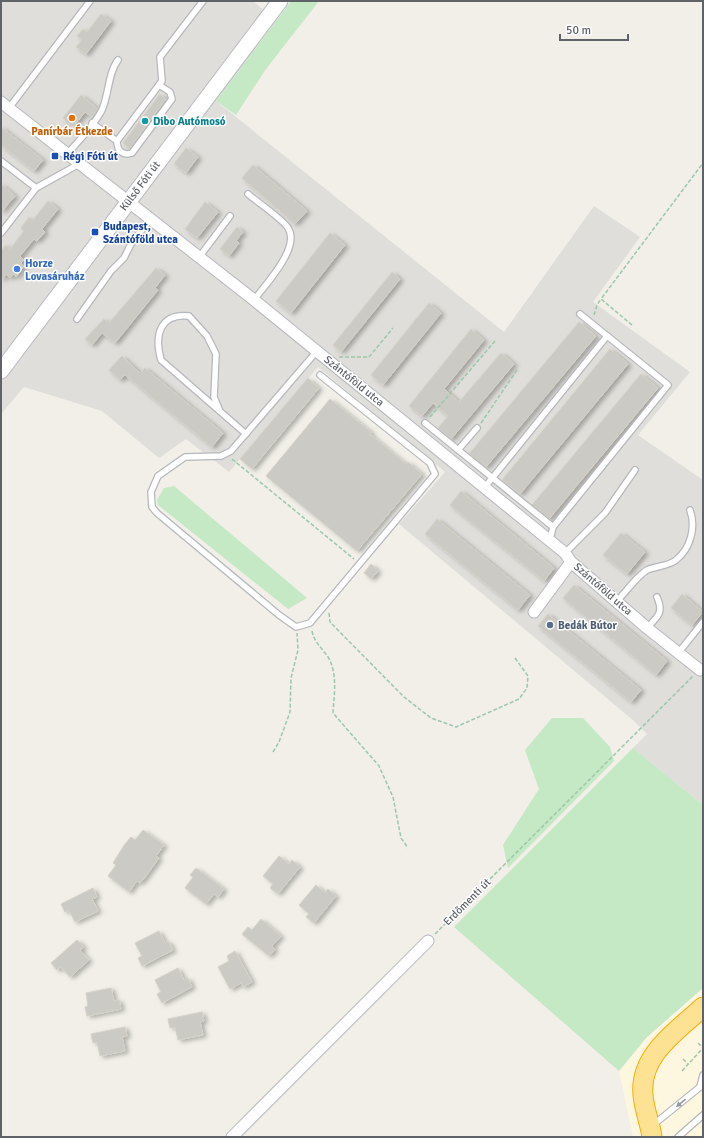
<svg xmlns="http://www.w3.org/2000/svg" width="704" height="1138" viewBox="0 0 704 1138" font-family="Signika,sans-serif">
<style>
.commercial{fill:#fef7e0}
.industrial{fill:#e0deda}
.green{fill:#c5e8c5}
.building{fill:#cccac5;stroke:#d6d1c6;filter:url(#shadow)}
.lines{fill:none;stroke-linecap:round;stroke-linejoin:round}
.service-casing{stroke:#b5b8bc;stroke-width:8}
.minor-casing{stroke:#b5b8bc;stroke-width:13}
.secondary-casing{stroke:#b6babf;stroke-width:17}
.motorway-casing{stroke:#f9ab00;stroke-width:21}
.path{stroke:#9cc7a9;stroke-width:1.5;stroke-dasharray:4 2;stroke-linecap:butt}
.service{stroke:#fff;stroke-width:5.5}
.minor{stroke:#fff;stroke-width:11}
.secondary{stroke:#fff;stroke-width:15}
.motorway{stroke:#fde293;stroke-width:19}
.oneway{fill:#979a9d}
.food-dot{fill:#e8710a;stroke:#fff;stroke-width:1.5}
.culture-dot{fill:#0f9aa8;stroke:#fff;stroke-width:1.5}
.transit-dot{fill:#1a4fb4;stroke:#fff;stroke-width:1.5}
.shop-dot{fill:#3f7fe0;stroke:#fff;stroke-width:1.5}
.service-dot{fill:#5c6f8a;stroke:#fff;stroke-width:1.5}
.labels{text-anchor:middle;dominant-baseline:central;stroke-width:3;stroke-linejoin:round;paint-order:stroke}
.culture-label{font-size:11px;font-weight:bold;fill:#0d838f;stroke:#fff;text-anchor:start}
.food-label{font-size:11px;font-weight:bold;fill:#c56008;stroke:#fff}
.transit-label{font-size:11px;font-weight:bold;fill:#164399;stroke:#fff;text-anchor:start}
.street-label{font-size:11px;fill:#5f6368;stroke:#fff}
.shop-label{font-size:11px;font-weight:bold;fill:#366cbe;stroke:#fff;text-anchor:start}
.service-label{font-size:11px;font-weight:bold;fill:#4e5e75;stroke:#fff;text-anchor:start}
</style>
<defs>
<filter id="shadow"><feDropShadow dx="3.5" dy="2" stdDeviation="2" flood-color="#0004"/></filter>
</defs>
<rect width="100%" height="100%" fill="#f1efe8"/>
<!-- commercial -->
<path class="commercial" d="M703,988V1137H633L619,1071L647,1037Z"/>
<!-- industrial -->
<path class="industrial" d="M1,1H253L276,21L216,101L504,332L594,206L640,237L593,302L690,372L638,435L703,480V805L633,748L647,734L634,721L399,524L445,472L318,367L229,472L186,439L159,458L102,411L24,387L1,414Z"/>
<!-- green -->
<g class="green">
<path d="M291,1H319L266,69L236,115L216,101Z"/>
<path d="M174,486L307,598L288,609L158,505L157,500L164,488Z"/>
<path d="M552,718H583L610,747L614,761L508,868L503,845L539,789L525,750Z"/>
<path d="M633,748L703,805V988L647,1037L619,1071L454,927Z"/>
</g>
<!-- building -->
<g class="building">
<path d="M101,14L111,21L86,54L76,47L82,40L77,36L83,29L87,32Z"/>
<path d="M160,94L166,99L130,148L123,143Z"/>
<path d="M81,95L98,109L92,117L85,112L73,127L63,118Z"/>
<path d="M1,127L43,160L34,171L1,145Z"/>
<path d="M186,148L198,157L186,173L174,164Z"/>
<path d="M253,165L307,211L295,224L242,178Z"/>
<path d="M1,184L15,196L1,212Z"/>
<path d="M48,201L58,209L42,229L45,232L37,241L34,239L20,256L24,260L21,263L24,266L16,277L13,274L10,278L6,274L1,280V251L6,245L10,249L24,231L21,228L29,217L33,220Z"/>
<path d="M205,202L218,212L197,238L185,229Z"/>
<path d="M237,227L243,232L236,241L239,243L229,256L220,249Z"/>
<path d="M330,233L345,245L291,313L276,301Z"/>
<path d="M156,268L165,275L155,288L158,290L115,343L102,333L92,345L85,339L104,319L109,323Z"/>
<path d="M392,272L400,279L341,352L333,345Z"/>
<path d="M429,303L441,313L383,385L371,375Z"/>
<path d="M579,322L596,336L486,467L469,454Z"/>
<path d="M471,329L484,340L444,389L459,402L501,353L514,364L451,439L438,428L448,416L433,403L422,416L409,406Z"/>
<path d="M610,349L628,364L520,494L502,480Z"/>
<path d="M122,356L140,373L145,368L223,433L212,447L125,375L120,380L109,370Z"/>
<path d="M641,374L658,388L549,519L532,505Z"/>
<path d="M308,378L319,388L252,469L240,459Z"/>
<path d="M330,399L371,432L370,434L406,464L408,462L422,474L357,551L266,476Z"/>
<path d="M461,491L554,568L544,581L450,505Z"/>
<path d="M437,519L530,595L518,610L425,534Z"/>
<path d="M621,533L645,552L627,574L603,555Z"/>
<path d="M371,564L378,571L371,579L364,573Z"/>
<path d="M574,585L667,661L656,675L563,598Z"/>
<path d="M682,594L703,612L692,625L671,608Z"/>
<path d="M548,614L641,690L631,702L538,626Z"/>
<path d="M143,830L164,845L156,856L159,858L146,876L140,883L137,881L129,892L108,876L116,865L113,863L125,844L131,837L135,840Z"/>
<path d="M279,856L289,864L292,860L300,867L278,894L270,888L273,884L263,876Z"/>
<path d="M196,868L224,889L218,897L214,894L206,904L185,888L193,877L190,875Z"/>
<path d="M316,885L325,893L328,889L336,896L314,923L306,917L309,914L299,905Z"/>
<path d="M93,888L97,897L92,899L98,911L75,922L69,910L65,912L61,904Z"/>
<path d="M261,919L281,936L272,946L275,949L269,956L242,934L248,927L252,930Z"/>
<path d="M159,931L165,943L168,941L173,950L142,966L138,958L142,956L135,943Z"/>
<path d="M77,940L84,947L80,950L89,960L70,977L61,967L57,970L51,963Z"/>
<path d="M235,951L252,982L243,987L241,983L230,989L218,967L229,961L227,956Z"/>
<path d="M178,968L184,980L188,978L192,987L162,1003L157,994L161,992L155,980Z"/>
<path d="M111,988L114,1001L119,1000L121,1009L87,1016L85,1007L88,1006L86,993Z"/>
<path d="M202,1012L204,1021L200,1022L203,1035L178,1040L175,1027L170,1028L168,1019Z"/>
<path d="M125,1027L127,1036L122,1037L125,1051L100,1056L97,1042L93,1043L91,1034Z"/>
</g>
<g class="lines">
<!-- service casing -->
<g class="service-casing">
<g id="service">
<path d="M159,85L162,81L160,57L203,1"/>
<path d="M9,108L90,1"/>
<path d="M92,123L117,141C117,151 123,156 132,153L172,99L170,92L159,85L117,141"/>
<path d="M67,154C78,142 95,124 102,110C109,94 108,73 118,60"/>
<path d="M1,161L36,188"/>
<path d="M248,194C256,201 284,220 288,228C301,247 266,284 254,300"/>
<path d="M1,233L36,188L79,164"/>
<path d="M200,256L230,216"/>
<path d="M77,319L111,271L124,258L131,244L151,218"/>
<path d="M317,351L231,451L221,456L185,457L158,476L151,492L152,507L157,513L279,615L296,627L310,623L435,474L430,463L320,375"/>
<path d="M219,409L214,397L216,354L207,336L189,316C160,313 154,335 161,360L246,434"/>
<path d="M425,423L553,527"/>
<path d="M458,450L477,428"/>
<path d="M485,487L607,336"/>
<path d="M550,540L553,527L668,385L580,314"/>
<path d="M565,553L605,513L635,470"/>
<path d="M617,601C625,593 638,575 647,570C656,566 669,566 676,560C691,548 696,527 690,510"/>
<path d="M647,628C658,616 664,613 657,597"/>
<path d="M679,652L703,622"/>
<path d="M653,1125L700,1087L703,1075"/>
<path d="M678,1137L703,1115"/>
</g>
</g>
<!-- minor casing -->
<g class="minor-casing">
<g id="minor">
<path d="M1,102L254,300L565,553L571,562L647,628L700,670"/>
<path d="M534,612L571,562"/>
<path d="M232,1137L428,941"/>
</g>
</g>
<!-- secondary casing -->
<g class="secondary-casing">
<path id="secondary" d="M1,371L280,1"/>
</g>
<!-- motorway casing -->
<g class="motorway-casing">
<path id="motorway" d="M652,1137C650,1123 644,1109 643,1095C639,1055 677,1031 703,1007"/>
</g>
<!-- path -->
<g class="path">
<path d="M594,315L597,305L601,299"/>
<path d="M632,325L601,299L703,163"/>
<path d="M339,357H369L393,328"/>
<path d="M430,417L495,341"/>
<path d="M481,423L517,370"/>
<path d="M232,459L354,559"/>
<path d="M329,613L330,622L404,697L431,718L456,727L519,699L527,688L528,676L515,658"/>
<path d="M312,631C314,642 322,648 328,657C338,674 334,695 333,713L379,766L393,797L401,838L408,848"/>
<path d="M273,752L279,742L290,712L291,678L298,650L297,633"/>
<path d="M435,934L693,676"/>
<path d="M698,1043L703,1048"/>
<path d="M683,1059L688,1064"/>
<path d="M682,1071L703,1048"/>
</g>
<!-- service -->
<use href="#service" class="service"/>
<!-- minor -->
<use href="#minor" class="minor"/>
<!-- secondary -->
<use href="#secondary" class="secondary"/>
<!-- motorway -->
<use href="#motorway" class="motorway"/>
</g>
<!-- one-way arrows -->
<defs><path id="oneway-solid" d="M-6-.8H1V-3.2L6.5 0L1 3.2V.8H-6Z"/></defs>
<use class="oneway" href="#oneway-solid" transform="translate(681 1103) rotate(141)"/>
<!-- markers -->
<circle class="food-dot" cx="72" cy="118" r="4"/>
<circle class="culture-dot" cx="145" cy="121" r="4"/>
<g class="transit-dot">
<rect x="51" y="152" width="8" height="8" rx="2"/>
<rect x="91" y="228" width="8" height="8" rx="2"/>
</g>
<circle class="shop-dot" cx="17" cy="269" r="4"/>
<circle class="service-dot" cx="550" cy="625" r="4"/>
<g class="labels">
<!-- culture labels -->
<g class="culture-label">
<text x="153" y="121">Dibo Autómosó</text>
</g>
<!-- food labels -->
<g class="food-label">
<text x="72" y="131">Panírbár Étkezde</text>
</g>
<!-- transit labels -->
<g class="transit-label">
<text x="63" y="156">Régi Fóti út</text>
<text x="103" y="226">Budapest,<tspan x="103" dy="13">Szántóföld utca</tspan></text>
</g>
<!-- street labels -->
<g class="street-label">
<text transform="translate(140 186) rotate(-53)">Külső Fóti út</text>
<text transform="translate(354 381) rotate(39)">Szántóföld utca</text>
<text transform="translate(603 589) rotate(41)">Szántóföld utca</text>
<text transform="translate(467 902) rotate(-45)">Erdőmenti út</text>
</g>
<!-- shop labels -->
<g class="shop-label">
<text x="25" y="263">Horze<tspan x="25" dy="13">Lovasáruház</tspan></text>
</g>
<!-- service labels -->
<g class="service-label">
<text x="558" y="625">Bedák Bútor</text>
</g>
</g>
<!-- border -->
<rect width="704" height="1138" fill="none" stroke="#5f6368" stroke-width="4"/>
<!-- scale -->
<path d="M560 34v6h68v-6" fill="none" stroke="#5f6368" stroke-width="2"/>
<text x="566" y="34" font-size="12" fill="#5f6368" stroke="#ffffff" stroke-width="3" paint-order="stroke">50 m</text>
</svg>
